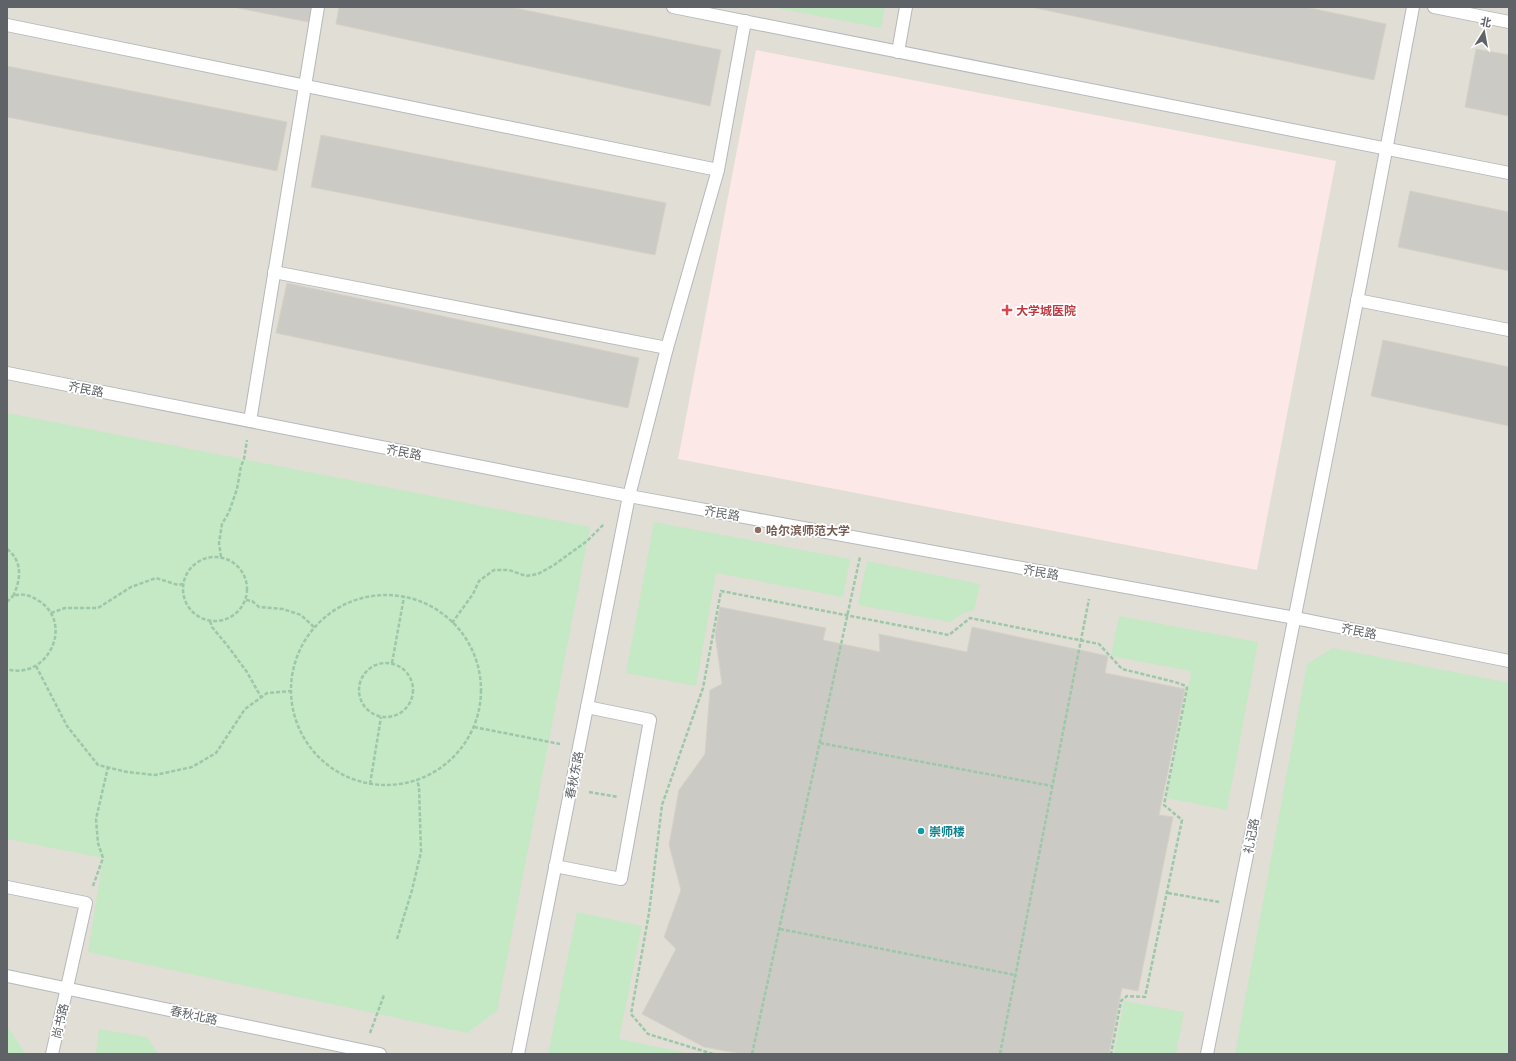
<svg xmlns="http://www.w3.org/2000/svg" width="1516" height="1061" viewBox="0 0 1516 1061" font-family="Manrope,'Noto Sans SC',sans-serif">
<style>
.education{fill:#e1ded6}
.medical{fill:#fce8e6}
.green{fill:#c5e8c5}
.building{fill:#cccac5;stroke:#d6d1c6}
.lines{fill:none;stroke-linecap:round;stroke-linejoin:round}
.service-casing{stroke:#b5b8bc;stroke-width:14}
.path{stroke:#9cc7a9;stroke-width:2.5;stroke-dasharray:4 2;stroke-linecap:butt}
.service{stroke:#fff;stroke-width:12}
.health-dot{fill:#e0444e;stroke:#fff;stroke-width:1.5}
.education-dot{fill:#8d6e63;stroke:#fff;stroke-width:1.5}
.culture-dot{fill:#0f9aa8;stroke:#fff;stroke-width:1.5}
.labels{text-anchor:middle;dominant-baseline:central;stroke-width:3.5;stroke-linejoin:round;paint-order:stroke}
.health-label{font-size:12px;font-weight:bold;fill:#be3a42;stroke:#fff;text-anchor:start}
.street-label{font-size:12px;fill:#5f6368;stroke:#fff}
.education-label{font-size:12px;font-weight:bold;fill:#785e54;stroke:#fff;text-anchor:start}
.culture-label{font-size:12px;font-weight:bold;fill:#0d838f;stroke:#fff;text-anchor:start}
</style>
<rect width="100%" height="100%" fill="#f1efe8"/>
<!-- education -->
<rect class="education" x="7" y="7" width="1502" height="1047"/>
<!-- medical -->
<path class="medical" d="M756,50L1336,161L1257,570L678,459Z"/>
<!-- green -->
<g class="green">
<path d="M772,7H885L881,28Z"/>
<path d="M7,413L590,527L497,1011L467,1033L88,952L103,858L7,839Z"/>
<path d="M654,522L850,559L843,597L716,573L696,686L626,673Z"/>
<path d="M867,561L980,584L974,610L962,614L950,622L858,605Z"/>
<path d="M1119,616L1258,642L1227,810L1167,798L1191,671L1111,656Z"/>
<path d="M1333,648L1509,683V1054H1235L1307,664Z"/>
<path d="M577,912L642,926L619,1039L691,1054H548Z"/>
<path d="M1124,1001L1184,1012L1176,1054H1114Z"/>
<path d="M7,1026L26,1054H7Z"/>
<path d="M99,1029L147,1037L158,1054H96Z"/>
</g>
<!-- building -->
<g class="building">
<path d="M233,7H316L313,23Z"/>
<path d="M339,7H510L721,50L710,106L336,24Z"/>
<path d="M1031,7H1305L1386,24L1374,80Z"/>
<path d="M1476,49L1509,55V116L1465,107Z"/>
<path d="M7,66L287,122L277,171L7,117Z"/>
<path d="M321,135L666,203L655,255L311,187Z"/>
<path d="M1410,191L1509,212V271L1398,247Z"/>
<path d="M287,283L639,358L628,408L276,333Z"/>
<path d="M1383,340L1509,367V426L1371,396Z"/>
<path d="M720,607L826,628L823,640L880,652L879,634L967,652L972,627L1108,656L1105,673L1185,689L1159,815L1173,817L1138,991L1122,988L1109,1054H742L704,1047L642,1014L676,949L664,937L681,890L669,845L679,790L705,754L710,690L722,684L715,634Z"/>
</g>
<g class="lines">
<!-- service casing -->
<g class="service-casing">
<g id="service">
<path d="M673,7L1509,173"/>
<path d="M1434,7L1509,22"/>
<path d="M7,25L718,170"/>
<path d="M898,52L906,7"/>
<path d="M274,272L667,348"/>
<path d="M1357,300L1509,330"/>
<path d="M7,373L629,496L1295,618L1509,661"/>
<path d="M250,421L318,7"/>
<path d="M555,866L621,879L650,720L587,707"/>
<path d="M7,887L86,903L52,1054"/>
<path d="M7,976L380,1054"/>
<path d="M518,1054L629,496L667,348L718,170L745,21"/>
<path d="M1207,1054C1277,705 1348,357 1413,7"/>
</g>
</g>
<!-- path -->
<g class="path">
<path d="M7,549C23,561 21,580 13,596C23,593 30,595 39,601C75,624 47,681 7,669"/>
<circle cx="215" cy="589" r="32"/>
<path d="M221,557L219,543L222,524L229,512L237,489L241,466L244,459L247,440"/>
<circle cx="386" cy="690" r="95"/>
<path d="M246,600L252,601L259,607L283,609L301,615L315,628"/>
<path d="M7,602L13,596"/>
<path d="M51,613L65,608H98L131,587L156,578L178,585L183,584"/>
<path d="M210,621L212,627L227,645L247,672L261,697"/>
<path d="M452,623L473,594L479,581L494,570H509L526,576L538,574L554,565L587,541L604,524"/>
<circle cx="386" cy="690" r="27"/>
<path d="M392,663L404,597"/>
<path d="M36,666L67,726L98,765L127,772L155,775L192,767L216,753L245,709L267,693L291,691"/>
<path d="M474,727L560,744"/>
<path d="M820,743L1052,786"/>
<path d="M370,784L381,717"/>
<path d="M589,792L618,797"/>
<path d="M93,886L103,858L98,843L96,819L108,767"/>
<path d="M1168,893L1219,902"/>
<path d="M780,929L1015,975"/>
<path d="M397,939L412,890L421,852L419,787L417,780"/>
<path d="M370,1033L384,995"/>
<path d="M713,1054L648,1034L631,1014L649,913L662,805L703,688L721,591L949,635L970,618L1099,644L1122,669L1175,682L1186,686L1187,688L1164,805L1182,820L1145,997L1127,996L1121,1001L1111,1054"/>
<path d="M752,1054L860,557"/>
<path d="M1000,1054L1089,599"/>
</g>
<!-- service -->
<use href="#service" class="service"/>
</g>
<!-- markers -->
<path class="health-dot" d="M1005 304h4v4h4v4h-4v4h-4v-4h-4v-4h4z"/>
<circle class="education-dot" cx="758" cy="530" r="4"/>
<circle class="culture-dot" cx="921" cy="831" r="4"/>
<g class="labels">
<!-- health labels -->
<g class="health-label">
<text x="1016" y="310">大学城医院</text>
</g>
<!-- street labels -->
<g class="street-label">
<text transform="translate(86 389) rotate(11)">齐民路</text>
<text transform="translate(404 452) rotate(11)">齐民路</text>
<text transform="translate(722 513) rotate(10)">齐民路</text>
<text transform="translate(1041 572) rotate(10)">齐民路</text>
<text transform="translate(1359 631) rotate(11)">齐民路</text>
<text transform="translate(574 775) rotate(-79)">春秋东路</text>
<text transform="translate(1251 836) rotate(-79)">礼记路</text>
<text transform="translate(194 1015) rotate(12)">春秋北路</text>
<text transform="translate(60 1021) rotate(-77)">尚书路</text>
</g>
<!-- education labels -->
<g class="education-label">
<text x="766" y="530">哈尔滨师范大学</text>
</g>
<!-- culture labels -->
<g class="culture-label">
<text x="929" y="831">崇师楼</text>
</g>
</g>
<!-- border -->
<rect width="1516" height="1061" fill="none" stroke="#5f6368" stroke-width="16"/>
<!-- north arrow -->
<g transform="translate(1484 32) rotate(11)" stroke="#ffffff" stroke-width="3" paint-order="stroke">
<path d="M0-3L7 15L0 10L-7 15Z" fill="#5f6368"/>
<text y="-6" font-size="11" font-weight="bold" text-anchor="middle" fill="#5f6368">北</text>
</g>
</svg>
